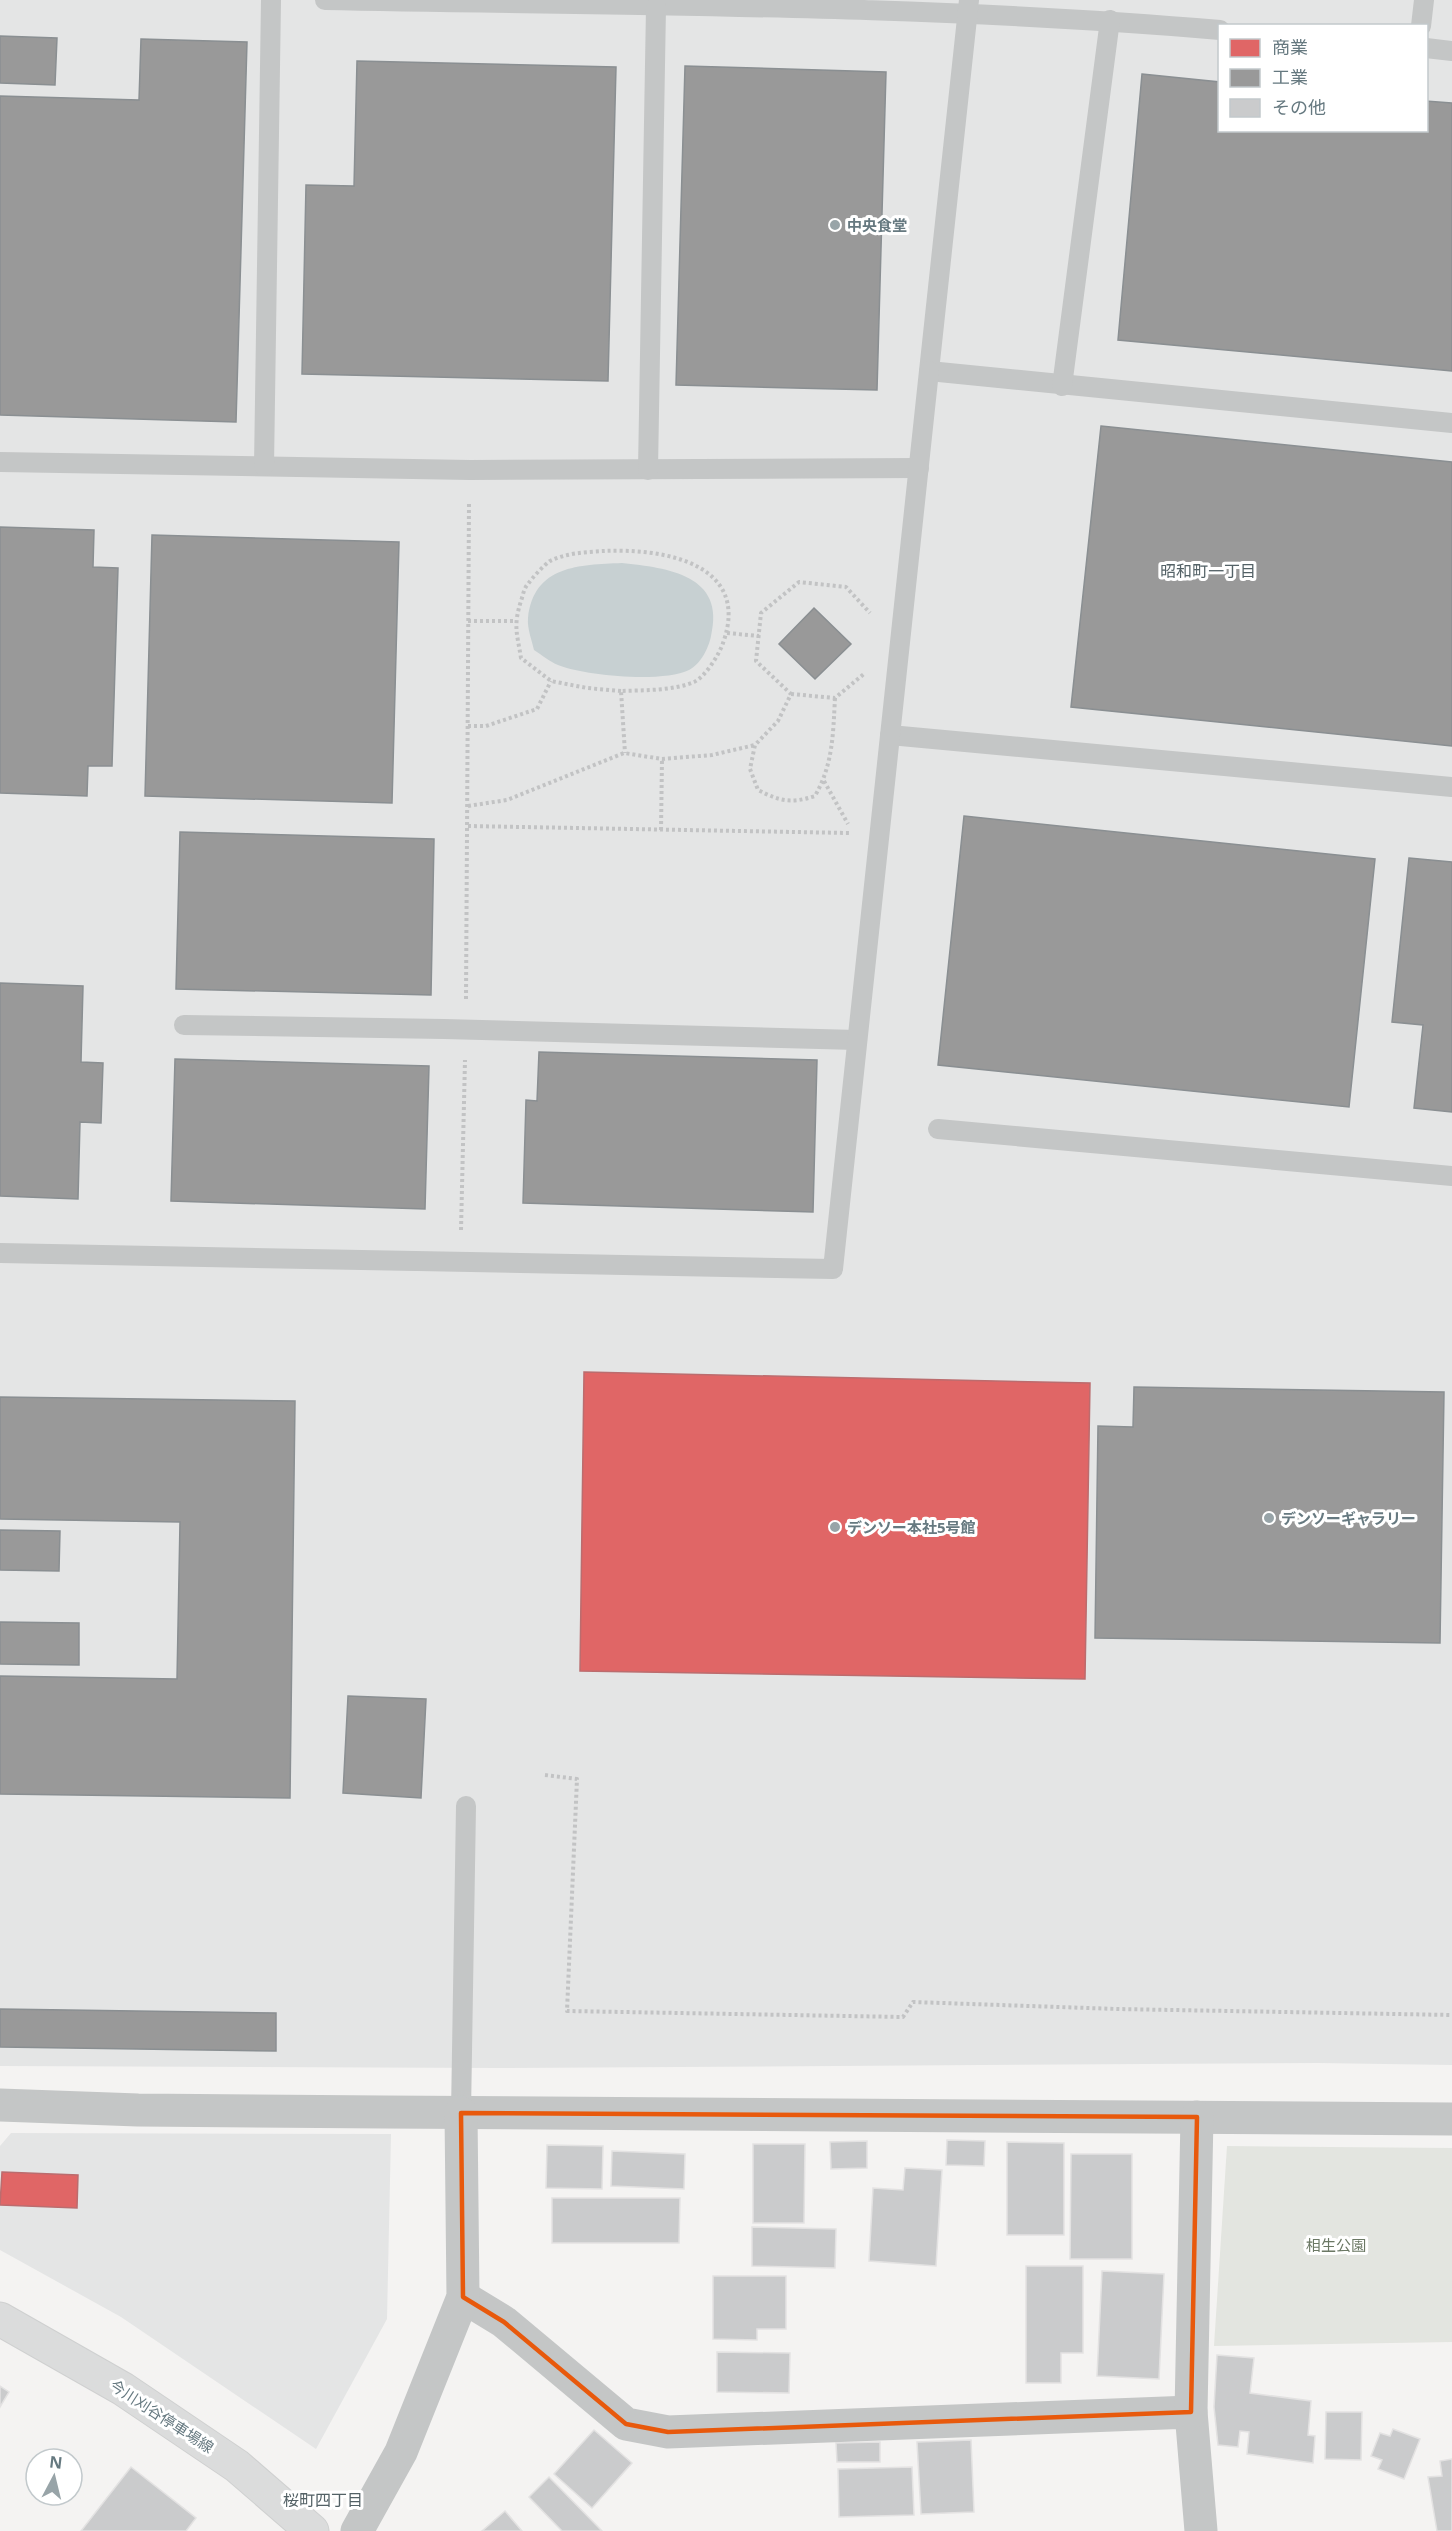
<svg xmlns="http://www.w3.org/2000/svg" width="1452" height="2531" viewBox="0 0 1452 2531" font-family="'Open Sans','Noto Sans JP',sans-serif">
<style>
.built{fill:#e4e5e5;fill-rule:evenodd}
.green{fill:#e3e5e0}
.water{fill:#c7d0d2}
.shops{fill:#e06666;stroke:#bb6c6e;stroke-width:1.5}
.industry{fill:#999;stroke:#8a8f92;stroke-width:1.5}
.building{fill:#cacbcc;stroke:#e3e2e2;stroke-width:1.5}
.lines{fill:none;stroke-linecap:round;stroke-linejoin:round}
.secondary-casing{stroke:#cfd0d0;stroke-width:35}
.path{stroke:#c2c3c4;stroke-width:4;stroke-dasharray:3 3;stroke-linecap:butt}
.lane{stroke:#c4c6c6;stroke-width:20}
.street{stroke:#c4c6c6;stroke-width:33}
.secondary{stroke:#dbdcdc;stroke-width:33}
.marked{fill:none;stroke:#e8590c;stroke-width:4.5;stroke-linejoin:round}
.poi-dot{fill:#98a4a8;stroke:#fff;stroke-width:2}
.labels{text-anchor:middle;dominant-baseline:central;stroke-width:6;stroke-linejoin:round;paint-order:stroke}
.poi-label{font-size:15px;font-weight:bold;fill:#667980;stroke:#fff;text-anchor:start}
.park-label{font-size:15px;fill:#6b7864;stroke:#fff}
.street-label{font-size:15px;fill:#667980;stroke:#fff}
.neighbourhood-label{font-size:16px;fill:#536166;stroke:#fff}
</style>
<rect width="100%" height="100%" fill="#f4f3f2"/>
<!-- built -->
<g class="built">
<path d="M0,0H1452V2065L1318,2063L498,2068L0,2066ZM1220,26H1426V130H1220Z"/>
<path d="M11,2133L391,2134L387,2319L316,2449L121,2317L0,2250V2146Z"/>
</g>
<!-- green -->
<path class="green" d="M1227,2146L1452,2148V2342L1214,2346Z"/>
<!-- water -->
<path class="water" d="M622,563C668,568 726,575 711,636C709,647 701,664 689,670C662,683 586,676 558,665C550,662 542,655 534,650C532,641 527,628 528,618C534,565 579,565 622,563Z"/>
<!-- shops -->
<g class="shops">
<path d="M584,1372L1090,1383L1085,1679L580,1671Z"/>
<path d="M2,2172L78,2175L77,2208L0,2205Z"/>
</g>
<!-- industry -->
<g class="industry">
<path d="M0,36L57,38L55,85L0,83Z"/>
<path d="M141,39L247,42L236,422L0,415V96L139,100Z"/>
<path d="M357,61L616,67L608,381L302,374L306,185L354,186Z"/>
<path d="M685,66L886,72L877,390L676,385Z"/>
<path d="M1142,74L1220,82V130H1426V101L1452,103V371L1118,340Z"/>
<path d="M1101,426L1452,462V746L1071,707Z"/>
<path d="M0,527L94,530L93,567L118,568L112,766H88L87,796L0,793Z"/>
<path d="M152,535L399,542L392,803L145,796Z"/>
<path d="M814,608L851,644L815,679L779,644Z"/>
<path d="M964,816L1375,859L1349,1107L938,1065Z"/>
<path d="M180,832L434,839L431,995L176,989Z"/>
<path d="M1409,858L1452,862V1112L1414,1108L1423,1025L1392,1022Z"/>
<path d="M0,983L83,986L81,1062L103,1063L101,1123L80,1122L78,1199L0,1196Z"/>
<path d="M539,1052L817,1060L813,1212L523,1203L526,1100L537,1101Z"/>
<path d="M175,1059L429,1066L425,1209L171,1201Z"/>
<path d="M1134,1387L1444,1392L1440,1643L1095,1638L1098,1426L1133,1427Z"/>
<path d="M0,1397L295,1401L290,1798L0,1794V1676L177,1679L180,1522L0,1519Z"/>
<path d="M0,1530L60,1531L59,1571L0,1570Z"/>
<path d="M0,1622L79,1623V1665L0,1664Z"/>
<path d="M348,1696L426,1699L421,1798L343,1793Z"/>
<path d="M0,2009L276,2013V2051L0,2047Z"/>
</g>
<!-- building -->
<g class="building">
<path d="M947,2140L985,2141L984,2166L946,2165Z"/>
<path d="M867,2141V2168L831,2169L830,2142Z"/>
<path d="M1007,2142L1064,2143V2235H1007Z"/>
<path d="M753,2144H805L804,2223H753Z"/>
<path d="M547,2145L603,2146L602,2189L546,2188Z"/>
<path d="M612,2151L685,2154L684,2189L611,2186Z"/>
<path d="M1071,2154H1132V2259H1070Z"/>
<path d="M905,2168L942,2170L936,2266L869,2261L873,2188L903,2190Z"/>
<path d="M552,2198H680L679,2243H552Z"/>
<path d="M752,2227L836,2229L835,2268L752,2266Z"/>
<path d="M1026,2266H1083V2353H1061V2383H1026Z"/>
<path d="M1102,2271L1164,2274L1159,2379L1097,2376Z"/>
<path d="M713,2276H786V2329H757V2340L713,2339Z"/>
<path d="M717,2352L790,2353L789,2393L717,2392Z"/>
<path d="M1217,2355L1254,2358L1250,2393L1311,2401L1308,2435L1315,2436L1313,2463L1247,2454L1249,2432L1240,2431L1238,2447L1218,2445L1214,2407Z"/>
<path d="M0,2386L9,2392L0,2407Z"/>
<path d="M1326,2412H1362L1361,2460L1325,2459Z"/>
<path d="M1393,2429L1420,2439L1404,2479L1378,2469L1382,2460L1371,2456L1380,2433L1390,2436Z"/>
<path d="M594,2430L632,2463L592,2508L554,2474Z"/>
<path d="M971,2440L974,2512L921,2514L917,2442Z"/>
<path d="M880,2442V2462H837L836,2443Z"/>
<path d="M1452,2459V2531H1437L1428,2477L1442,2476L1440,2461Z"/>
<path d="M131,2467L196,2518L186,2531H81Z"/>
<path d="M912,2467L914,2515L839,2517L838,2469Z"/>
<path d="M549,2477L602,2531H562L529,2497Z"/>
<path d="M505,2511L522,2531H482Z"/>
</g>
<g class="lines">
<!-- secondary casing -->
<g class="secondary-casing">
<path id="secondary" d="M0,2319L123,2389L237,2466L312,2531"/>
</g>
<!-- path -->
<g class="path">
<path d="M468,621H515"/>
<path d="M727,633L759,636"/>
<path d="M621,691L587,688L551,681L521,658C517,633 513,626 521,601C523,595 524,588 528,584C533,577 543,566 550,561C566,553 586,552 604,551C662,548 752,563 723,643C719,655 705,677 694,682C672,691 644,690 621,691L625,753"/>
<path d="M791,694L835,698L865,673"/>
<path d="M835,698C833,735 833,764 815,796C790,804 780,801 758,790L750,769L755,745L778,721L791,694L756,661L761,613L799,582L846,587L870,613"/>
<path d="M468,726H486L537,709L551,681"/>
<path d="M824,781L848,824"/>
<path d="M468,806L507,800L624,753L662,759L712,755L755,745"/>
<path d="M468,826L849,833"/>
<path d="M661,830L662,759"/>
<path d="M466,999L469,502"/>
<path d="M461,1230L465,1060"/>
<path d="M545,1775L577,1779L567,2011L903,2017L913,2002L1117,2009L1452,2015"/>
</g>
<!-- lane -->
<g class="lane">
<path d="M325,0C623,6 922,4 1220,30"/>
<path d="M969,0L929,371L1452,423"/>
<path d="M1421,26L1424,0"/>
<path d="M1426,48L1452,51"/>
<path d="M1062,386L1110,20"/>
<path d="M0,462L470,470L919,468"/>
<path d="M264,466L271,0"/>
<path d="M648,470L656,7"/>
<path d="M890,735L1452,787"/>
<path d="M184,1025L444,1029L857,1040"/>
<path d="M938,1129L1452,1176"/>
<path d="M0,1253L833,1269L929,371"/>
<path d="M461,2113L466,1806"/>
</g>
<!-- street -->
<g class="street">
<path d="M0,2105L138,2110L384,2112L1452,2119"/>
<path d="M463,2297L504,2322L626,2424L668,2432L1191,2412L1201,2531"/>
<path d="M1191,2412L1197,2117"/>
<path d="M357,2531L401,2452L463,2297L461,2113"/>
</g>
<!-- secondary -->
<use href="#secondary" class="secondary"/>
</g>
<!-- marked area -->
<path class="marked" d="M461,2113L1197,2117L1191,2412L668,2432L626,2424L504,2322L463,2297Z"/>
<!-- markers -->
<g class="poi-dot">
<circle cx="835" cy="225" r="6"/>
<circle cx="1269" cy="1518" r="6"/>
<circle cx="835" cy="1527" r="6"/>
</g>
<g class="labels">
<!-- poi labels -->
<g class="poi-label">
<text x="847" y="225">中央食堂</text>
<text x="1281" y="1518">デンソーギャラリー</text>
<text x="847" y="1527">デンソー本社5号館</text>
</g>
<!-- park labels -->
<g class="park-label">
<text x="1336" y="2245">相生公園</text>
</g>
<!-- street labels -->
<g class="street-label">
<text transform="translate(162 2416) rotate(33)">今川刈谷停車場線</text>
</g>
<!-- neighbourhood labels -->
<g class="neighbourhood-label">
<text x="1208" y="571">昭和町一丁目</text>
<text x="323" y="2500">桜町四丁目</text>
</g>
</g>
<!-- legend -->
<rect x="1218" y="24" width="210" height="108" fill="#ffffff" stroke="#c2c9cc" stroke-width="1.5"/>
<rect x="1230" y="39" width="30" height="18" fill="#e06666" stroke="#c2c9cc" stroke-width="1.5"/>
<text x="1272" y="54" font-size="18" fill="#667980">商業</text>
<rect x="1230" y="69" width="30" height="18" fill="#999999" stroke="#c2c9cc" stroke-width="1.5"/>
<text x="1272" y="84" font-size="18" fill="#667980">工業</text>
<rect x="1230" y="99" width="30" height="18" fill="#cacbcc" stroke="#c2c9cc" stroke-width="1.5"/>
<text x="1272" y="114" font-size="18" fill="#667980">その他</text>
<!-- north arrow -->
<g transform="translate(54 2477) rotate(7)"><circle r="28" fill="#ffffff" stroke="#c2c9cc" stroke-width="1.5"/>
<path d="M0-4.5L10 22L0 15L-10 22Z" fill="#98a4a8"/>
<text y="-9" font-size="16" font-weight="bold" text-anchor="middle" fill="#667980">N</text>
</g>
</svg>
